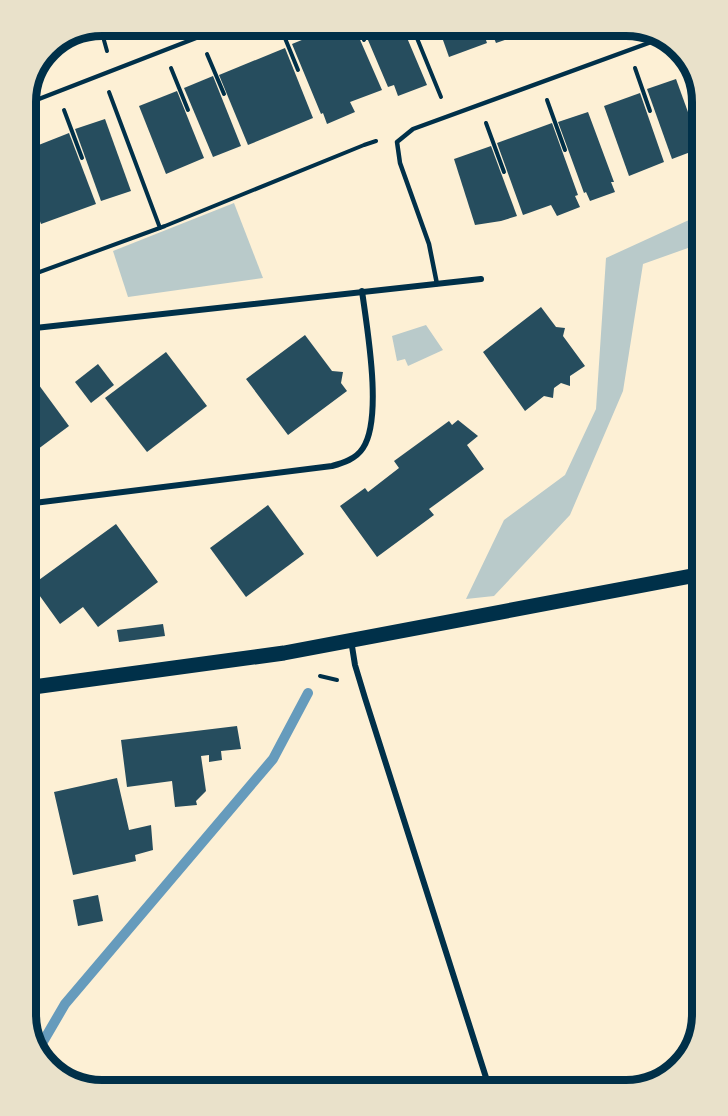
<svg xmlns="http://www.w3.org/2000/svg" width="728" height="1116" viewBox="0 0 728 1116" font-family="Overpass,sans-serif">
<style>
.green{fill:#b9caca}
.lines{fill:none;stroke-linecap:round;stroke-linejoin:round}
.stream{stroke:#669bbc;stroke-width:10}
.building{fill:#264d5e}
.path{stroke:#003049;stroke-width:4}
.service{stroke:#003049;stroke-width:4.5}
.minor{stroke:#003049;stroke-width:6}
.primary{stroke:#003049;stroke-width:15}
.rim{fill:none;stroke:#003049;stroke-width:8}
</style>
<rect width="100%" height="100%" fill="#fdf0d5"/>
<!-- green -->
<g class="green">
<path d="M234,203L263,278L128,297L113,251Z"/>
<path d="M702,214V243L643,264L623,391L570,515L494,596L466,599L504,520L565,475L596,409L606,258Z"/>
<path d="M426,325L443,350L408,366L405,359L397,361L392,336Z"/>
</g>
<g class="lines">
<!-- stream -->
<path class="stream" d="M37,1052L65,1004L273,759L308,693"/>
</g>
<!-- building -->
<g class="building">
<path d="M336,26H354L382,90L350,102L355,112L327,124L323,113L321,114L292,44Z"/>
<path d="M362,26H402L427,85L398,96L394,85L388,87Z"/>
<path d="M438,26H481L487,43L449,57Z"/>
<path d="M489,26H545L496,43Z"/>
<path d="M285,48L313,118L248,145L219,75Z"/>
<path d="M213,76L241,146L213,157L184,88Z"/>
<path d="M676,79L701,148L672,159L647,89Z"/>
<path d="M177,91L204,158L166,174L139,106Z"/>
<path d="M640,93L664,162L629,176L604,106Z"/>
<path d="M588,112L614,182H611L615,192L590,201L586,192L584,193L558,122Z"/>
<path d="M105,119L131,191L101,201L75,129Z"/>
<path d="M552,123L578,195L575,196L580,207L557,216L551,205L523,215L497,143Z"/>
<path d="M69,133L96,204L41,224L26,185V150Z"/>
<path d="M491,146L517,216L501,221L475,225L454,159Z"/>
<path d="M26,205L35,228L26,231Z"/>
<path d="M541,307L556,327L565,328L563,336L585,366L570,376V386L561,383L554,388L553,398L544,396L525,411L483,352Z"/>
<path d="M305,335L332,371L343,372L341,383L347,391L288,435L246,379Z"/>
<path d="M166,352L207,406L147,452L105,398Z"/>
<path d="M98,364L114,385L91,403L75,382Z"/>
<path d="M33,377L69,426L26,458V382Z"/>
<path d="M458,420L478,436L467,445L484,469L429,509L434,515L377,557L340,506L365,488L368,492L399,468L394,461L449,421L452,425Z"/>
<path d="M268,505L304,554L246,597L210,548Z"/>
<path d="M116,524L158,582L98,627L83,607L60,624L32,585Z"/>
<path d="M163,624L165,636L119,642L117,630Z"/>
<path d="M237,726L241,749L221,751L222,760L209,762V755L201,756L206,791L196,801L197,805L175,807L172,781L127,787L121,740Z"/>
<path d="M117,778L129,830L151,825L153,850L135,855L136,861L73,875L54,792Z"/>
<path d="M98,895L103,921L78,926L73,900Z"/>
</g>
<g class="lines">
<!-- path -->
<g class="path">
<path d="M100,26L107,51"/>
<path d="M280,26L298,70"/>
<path d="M358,26L364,40"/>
<path d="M412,26L441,97"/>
<path d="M207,54L224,94"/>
<path d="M171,68L188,110"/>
<path d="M635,68L650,111"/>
<path d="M109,92L160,228"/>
<path d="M547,100L565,150"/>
<path d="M64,110L82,158"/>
<path d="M486,123L504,172"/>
<path d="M26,277L165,226L364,145L376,141"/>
<path d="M320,676L337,680"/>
</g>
<!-- service -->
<g class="service">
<path d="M26,104L227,26"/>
<path d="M437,284L429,244L400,163L397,142L413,129L665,37"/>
</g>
<!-- minor -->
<g class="minor">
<path d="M26,329L481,279"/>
<path d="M26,504L332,466C343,463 356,459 363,448C383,418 367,328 362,291"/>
<path d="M351,640L355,665L365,698L490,1090"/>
</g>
<!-- primary -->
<path class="primary" d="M26,688L284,653L702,574"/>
</g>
<!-- crop -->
<path d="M0 0H728V1116H0ZM102 36H626A66 66 0 0 1 692 102V1014A66 66 0 0 1 626 1080H102A66 66 0 0 1 36 1014V102A66 66 0 0 1 102 36Z" fill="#e9e1ca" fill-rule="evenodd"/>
<path class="rim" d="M102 36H626A66 66 0 0 1 692 102V1014A66 66 0 0 1 626 1080H102A66 66 0 0 1 36 1014V102A66 66 0 0 1 102 36Z"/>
</svg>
